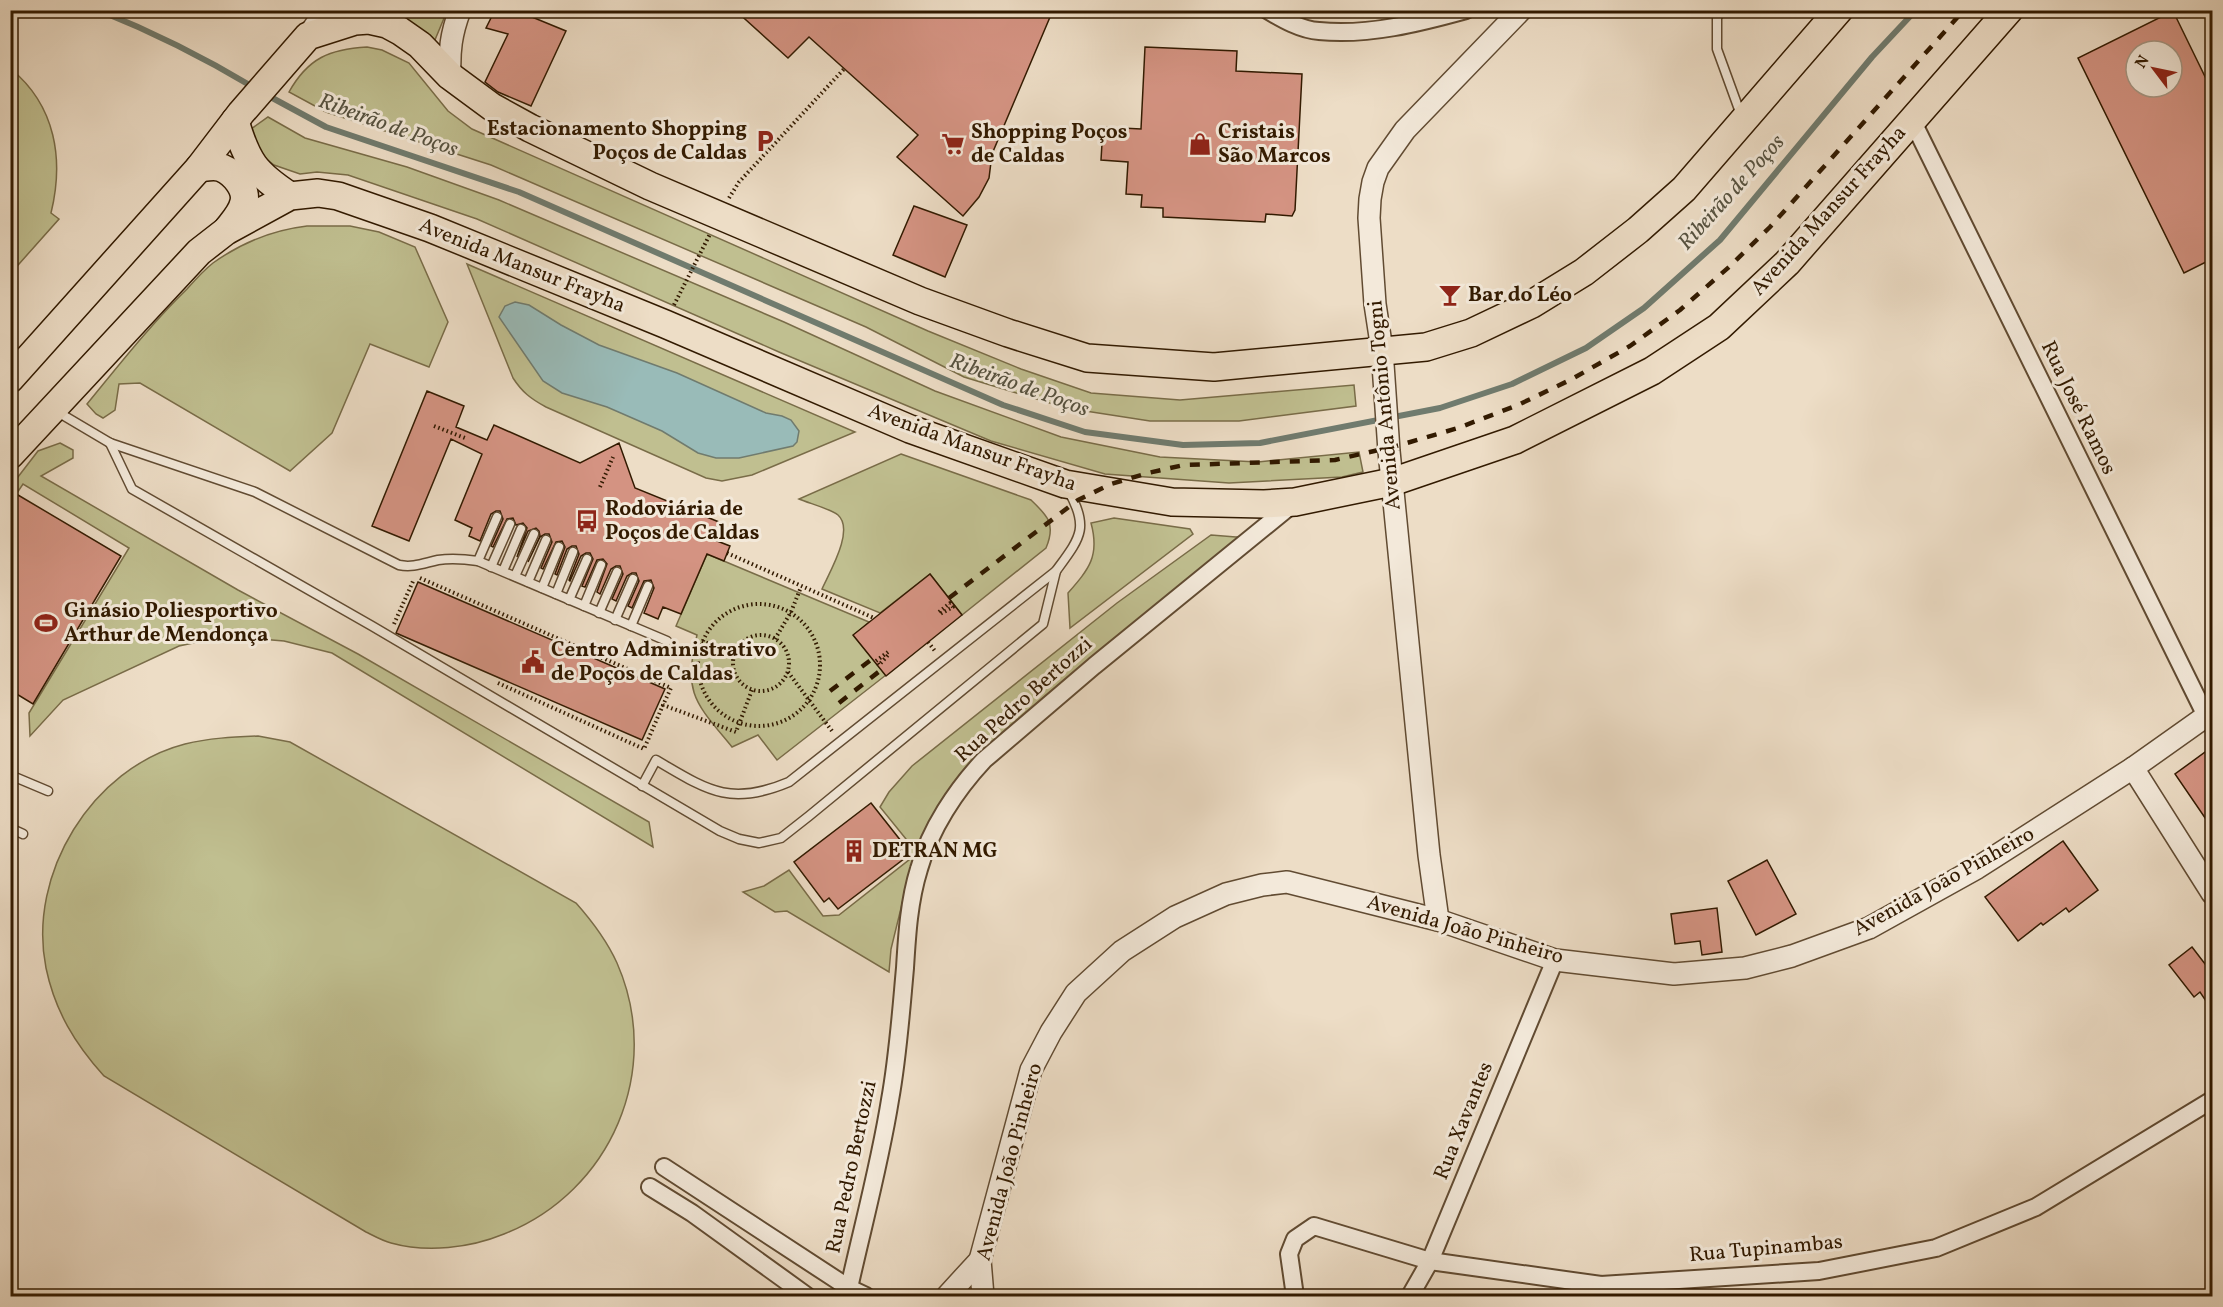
<svg xmlns="http://www.w3.org/2000/svg" width="2223" height="1307" viewBox="0 0 2223 1307" font-family="Vollkorn,serif">
<style>
.green{fill:#c0bf90;stroke:#796c48;stroke-width:1.5}
.water{fill:#99bbb8;stroke:#707b6e;stroke-width:1.5}
.lines{fill:none;stroke-linecap:round;stroke-linejoin:round}
.stream{stroke:#707b6e;stroke-width:6}
.building{fill:#d49382;stroke:#321a00;stroke-width:1.5;fill-rule:evenodd}
.service-casing{stroke:#614b32;stroke-width:11}
.minor-casing{stroke:#614b32;stroke-width:20}
.tertiary-casing{stroke:#614b32;stroke-width:24}
.primary-casing{stroke:#321a00;stroke-width:30}
.path{stroke:#321a00;stroke-width:4;stroke-dasharray:1.5 3;stroke-linecap:butt}
.service{stroke:#f3e9da;stroke-width:8}
.minor{stroke:#f3e9da;stroke-width:16}
.tertiary{stroke:#f3e9da;stroke-width:21}
.primary{stroke:#edddc6;stroke-width:27}
.rail{stroke:#321a00;stroke-width:4.5;stroke-dasharray:10 10;stroke-linecap:butt}
.labels{text-anchor:middle;dominant-baseline:central;stroke-width:6;stroke-linejoin:round;paint-order:stroke}
.poi-label{font-size:21px;font-weight:bold;fill:#321a00;stroke:#f3e9da;text-anchor:start}
.street-label{font-size:21px;fill:#321a00;stroke:#f3e9da}
.water-label{font-size:22px;font-style:italic;fill:#565240;stroke:#f3e9da}
</style>
<rect width="100%" height="100%" fill="#edddc6"/>
<filter id="stains"><feTurbulence type="fractalNoise" baseFrequency=".00333" numOctaves="4"/><feColorMatrix values="0 0 0 0 .2 0 0 0 0 .09 0 0 0 0 .02 0 0 0 .5 -.17"/></filter>
<radialGradient id="worn" r=".72"><stop offset=".6" stop-color="#630" stop-opacity="0"/><stop offset="1" stop-color="#630" stop-opacity=".3"/></radialGradient>
<!-- green -->
<g class="green">
<path d="M360,11H447L432,47Z"/>
<path d="M367,47L382,50L409,63L448,111L472,129L928,331L1021,369L1091,393L1180,400L1354,385L1356,406L1239,421H1150L1066,408L964,377L866,327L491,165L326,112L289,92C308,58 330,49 367,47Z"/>
<path d="M11,69C56,106 64,160 51,213L59,219L11,273Z"/>
<path d="M268,117L305,138L407,167L499,200L784,322L935,391L1061,437L1160,457L1258,462L1359,452L1363,472L1342,477L1229,483L1105,474L991,441L779,352L477,219L348,175L317,172L300,174L274,165L261,155L251,129Z"/>
<path d="M307,226H350L379,232L415,247L448,322L429,367L370,344L332,433L290,471L140,383L119,384L115,410L103,418L96,414L87,404C119,365 151,324 187,289C195,280 204,270 213,263C241,243 273,230 307,226Z"/>
<path d="M467,264L855,432L752,475L722,481L706,478L546,407C531,399 522,392 513,378Z"/>
<path d="M60,443L73,450V458L41,476L238,590L358,654L649,822L653,847L332,653L284,641L226,636L179,646L63,700L30,736L29,713L129,548L23,484L11,502V486L38,451Z"/>
<path d="M901,454L1031,500C1048,516 1056,524 1046,548L962,615L930,574L880,613L822,589C829,573 855,530 838,515C831,509 808,503 799,499Z"/>
<path d="M1114,518L1190,529L1193,534L1070,628L1068,593C1089,569 1100,556 1091,523Z"/>
<path d="M1211,535L1236,537L1252,535L973,767L912,863L891,949L889,972L787,911L775,912L743,892L764,886L789,870L823,916L839,915L910,859L900,846L906,839L880,807L889,792L912,766L1117,603Z"/>
<path d="M707,554L869,622L854,635L886,675L777,760L758,735L732,747C695,702 683,694 697,635L676,626Z"/>
<path d="M258,736L290,742L576,903C592,921 607,941 617,963C664,1070 611,1192 504,1234C470,1248 427,1253 391,1243C383,1241 374,1236 366,1232L104,1076C75,1044 55,1011 46,968C27,874 92,768 185,744C209,738 233,737 258,736Z"/>
</g>
<!-- water -->
<path class="water" d="M515,302L529,305L561,325L599,345L677,373L766,413L782,416L791,420L799,431L797,442L793,446L739,458H716L698,453L662,431L607,407L562,393L543,381L499,317L505,306Z"/>
<g class="lines">
<!-- stream -->
<g class="stream">
<path d="M98,10C153,32 203,57 253,87"/>
<path d="M265,94L326,127L519,192L1003,405L1085,432L1183,445L1260,443L1440,408L1512,384L1586,348L1644,308L1720,240L1872,57L1916,10"/>
</g>
</g>
<!-- building -->
<g class="building">
<path d="M495,10H515L566,31L531,106L498,92L485,82L508,34L486,28Z"/>
<path d="M735,10H1053L992,154L989,178L979,197L963,216L897,157L918,135L809,37L788,58Z"/>
<path d="M2173,11L2212,91V259L2184,273L2078,58ZM2136,51H2172V87H2136Z"/>
<path d="M1145,47L1237,51L1236,71L1302,74L1295,210L1292,216L1266,214L1265,222L1163,217V208L1141,207L1142,195L1126,194L1128,162L1101,160L1103,127L1141,129Z"/>
<path d="M914,206L967,225L945,277L893,255Z"/>
<path d="M427,391L464,406L456,427L487,440L494,425L580,463L619,443L635,488L719,522L712,539L730,546L724,561L707,554L681,614L663,607L658,619L644,613L654,588L651,580L644,581L632,608L628,606L639,581L636,573H632L627,576L616,601L612,599L623,574L620,566H616L611,569L600,594L597,592L607,564L603,559L597,560L585,587L582,586L593,559L590,553H586L581,556L570,581L569,580L579,554L576,546H572L567,549L557,575L555,574L565,547L562,541L556,542L543,569L541,568L552,542L549,534H545L540,537L528,562L540,536L539,531L536,528L528,531L517,557L527,528L523,523L516,525L513,518L507,519L493,547L491,546L503,519L500,511H496L491,514L480,541L469,536L472,528L455,520L482,454L451,439L409,541L372,526Z"/>
<path d="M18,495L121,556L33,704L10,690V508Z"/>
<path d="M930,574L962,615L886,676L853,635Z"/>
<path d="M418,582L665,689L642,740L396,633Z"/>
<path d="M2212,747V828L2175,774Z"/>
<path d="M871,803L901,841L896,845L905,858L838,909L829,898L824,902L794,862Z"/>
<path d="M2063,841L2098,890L2069,912L2066,908L2043,925L2041,923L2018,941L1985,897Z"/>
<path d="M1767,860L1796,914L1756,935L1728,881Z"/>
<path d="M1717,908L1722,952L1702,955L1700,941L1675,944L1671,914Z"/>
<path d="M2192,947L2212,973V1010L2200,992L2194,997L2169,965Z"/>
</g>
<g class="lines">
<!-- service casing -->
<g class="service-casing">
<g id="service">
<path d="M1723,10L1717,17V49L1741,115"/>
<path d="M56,411L110,443L255,492L399,565C413,568 424,563 438,560C452,558 464,559 478,561L667,641"/>
<path d="M110,443L132,489L372,626L720,831L739,839L759,843L781,838L809,816L1043,624L1056,571"/>
<path d="M478,561L497,517"/>
<path d="M491,567L510,524"/>
<path d="M503,571L521,529"/>
<path d="M515,576L534,534"/>
<path d="M528,582L546,540"/>
<path d="M542,588L559,547"/>
<path d="M556,594L573,552"/>
<path d="M569,600L587,559"/>
<path d="M584,606L601,565"/>
<path d="M599,613L617,572"/>
<path d="M615,620L633,579"/>
<path d="M631,626L648,586"/>
<path d="M10,775L48,791"/>
<path d="M642,786L656,760C707,790 730,807 789,782L1056,571C1080,538 1090,528 1068,490"/>
<path d="M10,828L23,834"/>
</g>
</g>
<!-- minor casing -->
<g class="minor-casing">
<g id="minor">
<path d="M1267,10C1282,19 1301,30 1319,31C1368,36 1419,23 1466,10"/>
<path d="M1912,120L2206,716"/>
<path d="M664,1167L849,1288L866,1296"/>
<path d="M650,1187L692,1213L807,1296"/>
<path d="M849,1288C863,1225 880,1163 890,1100C898,1056 901,1012 905,968C907,935 909,901 919,869C930,829 956,790 984,760L1094,666L1294,503"/>
<path d="M1295,1296L1289,1254L1295,1239L1314,1226L1430,1261L1601,1285L1819,1271L1936,1248L2036,1207L2212,1100"/>
<path d="M1410,1296L1430,1261L1555,960"/>
</g>
</g>
<!-- tertiary casing -->
<g class="tertiary-casing">
<g id="tertiary">
<path d="M308,36L326,10"/>
<path d="M450,76C449,51 451,34 460,10"/>
<path d="M2133,768L2212,893"/>
<path d="M1438,920L1429,855L1389,451L1382,350L1375,304L1369,218L1370,199L1373,182L1378,168L1405,130L1521,10"/>
<path d="M947,1296L980,1260"/>
<path d="M983,1296L980,1260L1031,1070L1051,1032L1076,993L1122,951L1175,917L1226,894L1262,885L1287,882L1438,920L1555,960L1674,974L1745,968L1792,956L1869,928L1977,868L2133,768L2212,712"/>
</g>
</g>
<!-- primary casing -->
<g class="primary-casing">
<g id="primary">
<path d="M235,121C247,162 255,173 290,196"/>
<path d="M199,168C207,167 215,165 222,168C234,173 247,189 244,202C242,213 233,222 227,230"/>
<path d="M10,379L199,168L241,113L308,36L355,21L369,20L387,24L400,31L420,45L450,76L492,107L530,128L650,186L920,301L1008,333L1087,358L1214,367L1426,347L1471,333L1532,304L1584,272L1638,230L1684,189L1839,10"/>
<path d="M10,455L199,252L226,231L290,196L318,193L338,196L430,228L665,324L910,429L1065,484L1172,502L1264,504L1295,502L1392,482L1515,440L1652,371L1719,327L1787,263L2009,10"/>
</g>
</g>
<!-- path -->
<g class="path">
<path d="M729,198L739,182L844,69"/>
<path d="M674,305L710,234"/>
<path d="M434,426L465,438"/>
<path d="M600,487L613,457"/>
<path d="M727,553L874,618"/>
<path d="M420,578L671,688L663,705L736,732L752,690"/>
<circle cx="759" cy="665" r="61"/>
<path d="M939,612L950,603L953,607L940,614"/>
<path d="M394,624L414,579"/>
<circle cx="761" cy="663" r="28"/>
<path d="M775,639L791,612L801,587"/>
<path d="M702,641L735,654"/>
<path d="M928,642L935,651"/>
<path d="M888,652L876,661L879,665L889,654"/>
<path d="M788,672L832,731"/>
<path d="M498,683L644,749L663,705"/>
</g>
<!-- service -->
<use href="#service" class="service"/>
<!-- minor -->
<use href="#minor" class="minor"/>
<!-- tertiary -->
<use href="#tertiary" class="tertiary"/>
<!-- primary -->
<use href="#primary" class="primary"/>
<!-- rail -->
<g class="rail">
<path d="M949,598L1078,500L1111,484L1148,473L1184,465L1335,460L1400,445L1458,428L1518,405L1572,379L1630,346L1680,310L1729,267L1770,227L1964,10"/>
<path d="M830,691L872,659"/>
<path d="M839,703L881,670"/>
</g>
</g>
<!-- icons -->
<defs>
<g id="parking-bare" transform="scale(1.8)"><path d="M-3.5-5.5H1a3.5 3.5 0 0 1 0 7H-1V5.5H-3.5ZM-1-3.4V-.6H.8a1.4 1.4 0 0 0 0-2.8Z" fill="#8f2418" stroke="#f3e9da" stroke-width="2.5" paint-order="stroke"/></g>
<g id="supermarket-bare" transform="scale(1.8)"><path d="M-6-5.5h2.5l.6 2H6L4.5 2H-2.5L-4.4-4H-6ZM-1.5 3.2a1.3 1.3 0 1 0 .1 0ZM3 3.2a1.3 1.3 0 1 0 .1 0Z" fill="#8f2418" stroke="#f3e9da" stroke-width="2.5" paint-order="stroke"/></g>
<g id="shop-bare" transform="scale(1.8)"><path d="M-5-2.5h2.3a2.7 3.5 0 0 1 5.4 0H5L5.5 6h-11ZM-1.5-2.5h3a1.5 2.3 0 0 0-3 0Z" fill="#8f2418" stroke="#f3e9da" stroke-width="2.5" paint-order="stroke"/></g>
<g id="bar-bare" transform="scale(1.8)"><path d="M-6-5H6L.8 .8V4.5H3.5V6h-7V4.5H-.8V.8Z" fill="#8f2418" stroke="#f3e9da" stroke-width="2.5" paint-order="stroke"/></g>
<g id="bus-bare" transform="scale(1.8)"><path d="M-5-6H5V4H4V6H2V4H-2V6H-4V4H-5ZM-3.5-4V0h7V-4ZM-3.5 1.2v1.5H-2V1.2ZM2 1.2v1.5H3.5V1.2Z" fill="#8f2418" stroke="#f3e9da" stroke-width="2.5" paint-order="stroke"/></g>
<g id="stadium-bare" transform="scale(1.8)"><path d="M0-5a6.5 5 0 1 0 0 10a6.5 5 0 1 0 0-10ZM-3.5-1.8h7v3.6h-7Z" fill="#8f2418" stroke="#f3e9da" stroke-width="2.5" paint-order="stroke"/></g>
<g id="civic-bare" transform="scale(1.8)"><path d="M-.6-6.5H3V-4.5H.6V-3L4-1V1h2V6H-6V1h2V-1L-.6-3ZM-1.2 2.5V6h2.4V2.5Z" fill="#8f2418" stroke="#f3e9da" stroke-width="2.5" paint-order="stroke"/></g>
<g id="building-bare" transform="scale(1.8)"><path d="M-4-6H4V6H1V3H-1V6H-4ZM-2.5-4.3h1.7v1.8h-1.7ZM.8-4.3h1.7v1.8H.8ZM-2.5-1h1.7V.8h-1.7ZM.8-1h1.7V.8H.8Z" fill="#8f2418" stroke="#f3e9da" stroke-width="2.5" paint-order="stroke"/></g>
</defs>
<g fill-rule="evenodd">
<use href="#parking-bare" x="765" y="141"/>
<use href="#supermarket-bare" x="953" y="144"/>
<use href="#shop-bare" x="1200" y="144"/>
<use href="#bar-bare" x="1450" y="295"/>
<use href="#bus-bare" x="587" y="521"/>
<use href="#stadium-bare" x="46" y="623"/>
<use href="#civic-bare" x="533" y="662"/>
<use href="#building-bare" x="854" y="851"/>
</g>
<g class="labels">
<!-- poi labels -->
<g class="poi-label">
<text x="747" y="129" text-anchor="end">Estacionamento Shopping<tspan x="747" dy="24">Poços de Caldas</tspan></text>
<text x="971" y="132">Shopping Poços<tspan x="971" dy="24">de Caldas</tspan></text>
<text x="1218" y="132">Cristais<tspan x="1218" dy="24">São Marcos</tspan></text>
<text x="1468" y="295">Bar do Léo</text>
<text x="605" y="509">Rodoviária de<tspan x="605" dy="24">Poços de Caldas</tspan></text>
<text x="64" y="611">Ginásio Poliesportivo<tspan x="64" dy="24">Arthur de Mendonça</tspan></text>
<text x="551" y="650">Centro Administrativo<tspan x="551" dy="24">de Poços de Caldas</tspan></text>
<text x="872" y="851">DETRAN MG</text>
</g>
<!-- street labels -->
<g class="street-label">
<text transform="translate(1829 211) rotate(-48)">Avenida Mansur Frayha</text>
<text transform="translate(522 266) rotate(22)">Avenida Mansur Frayha</text>
<text transform="translate(1385 405) rotate(-95)">Avenida Antônio Togni</text>
<text transform="translate(2078 408) rotate(64)">Rua José Ramos</text>
<text transform="translate(972 448) rotate(20)">Avenida Mansur Frayha</text>
<text transform="translate(1024 700) rotate(-42)">Rua Pedro Bertozzi</text>
<text transform="translate(1944 882) rotate(-29)">Avenida João Pinheiro</text>
<text transform="translate(1465 930) rotate(16)">Avenida João Pinheiro</text>
<text transform="translate(1464 1121) rotate(-68)">Rua Xavantes</text>
<text transform="translate(1010 1162) rotate(-75)">Avenida João Pinheiro</text>
<text transform="translate(852 1167) rotate(-78)">Rua Pedro Bertozzi</text>
<text transform="translate(1766 1249) rotate(-5)">Rua Tupinambas</text>
</g>
<!-- water labels -->
<g class="water-label">
<text transform="translate(388 126) rotate(20)">Ribeirão de Poços</text>
<text transform="translate(1732 193) rotate(-48)">Ribeirão de Poços</text>
<text transform="translate(1019 386) rotate(20)">Ribeirão de Poços</text>
</g>
</g>
<!-- margin -->
<rect width="2223" height="1307" fill="none" stroke="#edddc6" stroke-width="36"/>
<rect x="12" y="12" width="2199" height="1283" fill="none" stroke="#321a00" stroke-width="3"/>
<rect x="18" y="18" width="2187" height="1271" fill="none" stroke="#321a00" stroke-width="1.5"/>
<!-- north arrow -->
<g transform="translate(2154 69) rotate(302)"><circle r="28" fill="#f3e9da" stroke="#a69683" stroke-width="1.5"/>
<path d="M0-4.5L10 22L0 15L-10 22Z" fill="#8f2418"/>
<text y="-9" font-size="16" font-weight="bold" text-anchor="middle" fill="#321a00">N</text>
</g>
<rect width="100%" height="100%" filter="url(#stains)"/>
<rect width="100%" height="100%" fill="url(#worn)"/>
</svg>
